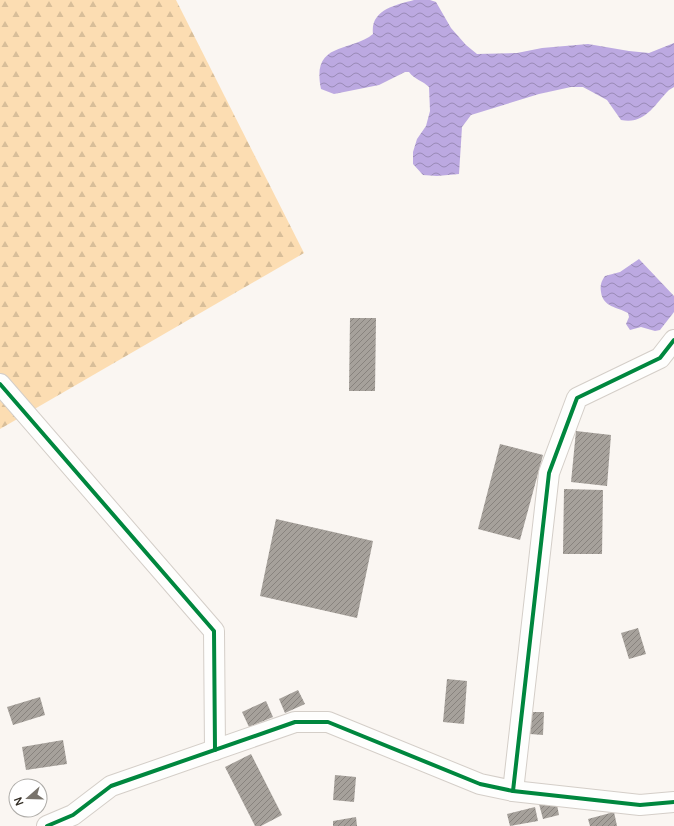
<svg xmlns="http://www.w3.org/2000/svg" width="674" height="826" viewBox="0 0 674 826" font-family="Manrope,sans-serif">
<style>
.forest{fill:url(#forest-firs)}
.water{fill:url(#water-waves)}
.building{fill:url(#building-hatch)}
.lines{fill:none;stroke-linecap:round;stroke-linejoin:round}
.minor-casing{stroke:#d4cec8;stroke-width:22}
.minor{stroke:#fefefd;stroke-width:20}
.cycleway-casing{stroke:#fff;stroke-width:6}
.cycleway{stroke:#00873e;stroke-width:4}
</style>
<defs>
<pattern id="forest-firs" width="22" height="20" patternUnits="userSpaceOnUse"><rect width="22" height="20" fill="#fcddb2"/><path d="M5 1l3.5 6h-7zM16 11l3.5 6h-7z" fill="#d8be99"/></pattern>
<pattern id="water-waves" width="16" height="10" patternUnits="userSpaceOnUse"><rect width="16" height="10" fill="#bca9e1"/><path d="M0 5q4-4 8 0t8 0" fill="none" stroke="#998ab6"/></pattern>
<pattern id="building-hatch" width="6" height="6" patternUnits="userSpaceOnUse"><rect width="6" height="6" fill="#a6a19b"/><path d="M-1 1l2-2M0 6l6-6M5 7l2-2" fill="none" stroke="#88837e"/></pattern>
</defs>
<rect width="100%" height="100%" fill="#faf6f2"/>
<!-- forest -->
<path class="forest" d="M0,0H176L304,253L0,429Z"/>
<!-- water -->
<g class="water">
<path d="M414,0H430L436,2L451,28L466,45L477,54L517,53L542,48L588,44L629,51L649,53L674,43V87L669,90C654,105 645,125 621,120L607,100L583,87H571L539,94L484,111L471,115L462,127L459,174L437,176L423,175L413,164V152L417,139L426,126L430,111L429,87C423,81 414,79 409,72H405L379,85L334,94L321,89C311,41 350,53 373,34C370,10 395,5 414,0Z"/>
<path d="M639,259L674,296V312L660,330L655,331L641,327L630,330L626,324L629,317L628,313C617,307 603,307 601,292C600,285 601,282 605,276L620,272Z"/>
</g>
<!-- building -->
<g class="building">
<path d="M350,318H376L375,391H349Z"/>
<path d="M576,431L611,435L607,486L571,482Z"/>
<path d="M500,444L543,455L520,540L478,529Z"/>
<path d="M564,489L603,490L602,554H563Z"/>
<path d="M276,519L373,541L357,618L260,596Z"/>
<path d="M638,628L646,654L629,659L621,633Z"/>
<path d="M447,679L467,681L464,724L443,722Z"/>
<path d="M298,690L305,704L285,713L279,699Z"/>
<path d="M40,697L45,715L13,725L7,707Z"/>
<path d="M266,701L273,717L249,727L242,712Z"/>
<path d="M531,712H544L543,735L530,734Z"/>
<path d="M63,740L67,764L26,770L22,747Z"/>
<path d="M251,754L282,815L261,826H255L225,767Z"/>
<path d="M335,775L356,777L354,802L333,800Z"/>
<path d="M556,800L559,815L543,819L539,804Z"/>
<path d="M535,807L538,821L510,826L507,814Z"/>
<path d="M614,812L617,826H590L588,819Z"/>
<path d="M356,817L357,826H333V821Z"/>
</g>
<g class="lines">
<!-- minor casing -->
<g class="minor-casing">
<g id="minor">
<path d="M0,384L214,631L215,750"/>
<path d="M513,791L549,473L577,398L660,358L674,340"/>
<path d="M47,826L73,815L111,786L295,722H328L480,784L513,791L640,805L674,802"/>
</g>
</g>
<!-- minor -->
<use href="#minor" class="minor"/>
<!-- cycleway casing -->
<g class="cycleway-casing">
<g id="cycleway">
<path d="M0,384L214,631L215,750"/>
<path d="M513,791L549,473L577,398L660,358L674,340"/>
<path d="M47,826L73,815L111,786L295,722H328L480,784L513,791L640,805L674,802"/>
</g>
</g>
<!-- cycleway -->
<use href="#cycleway" class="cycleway"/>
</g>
<!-- north arrow -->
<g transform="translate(28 798) rotate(250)"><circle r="19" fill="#ffffff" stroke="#adaba7"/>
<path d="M0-3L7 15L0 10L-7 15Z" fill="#78736b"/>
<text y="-6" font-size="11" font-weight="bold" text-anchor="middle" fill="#322c23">N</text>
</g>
</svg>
